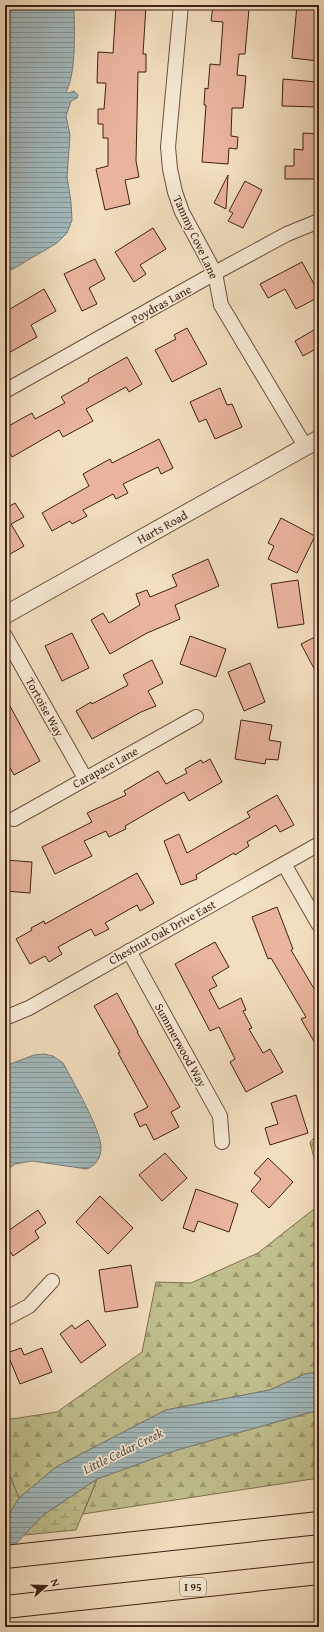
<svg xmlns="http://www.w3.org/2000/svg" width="324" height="1632" viewBox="0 0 324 1632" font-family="'Gentium Book Plus',serif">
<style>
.forest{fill:url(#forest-firs);stroke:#807051}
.wetland{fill:url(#wetland-marsh);stroke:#807051}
.water{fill:url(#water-rules);stroke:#7a7c79}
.building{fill:#eab49d;stroke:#402114}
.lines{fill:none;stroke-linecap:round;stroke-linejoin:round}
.minor-casing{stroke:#6c503f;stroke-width:16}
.tertiary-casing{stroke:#6c503f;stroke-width:19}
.motorway-casing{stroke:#402114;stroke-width:24}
.minor{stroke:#f7ead5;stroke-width:14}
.tertiary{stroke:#f7ead5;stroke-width:17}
.motorway{stroke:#f2dfbf;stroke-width:22}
.labels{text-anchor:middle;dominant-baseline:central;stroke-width:3.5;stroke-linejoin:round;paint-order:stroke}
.shield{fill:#f7ead5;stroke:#775d4e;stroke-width:1}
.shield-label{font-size:11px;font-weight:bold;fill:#402114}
.street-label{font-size:12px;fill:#402114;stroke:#f7ead5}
.water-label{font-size:13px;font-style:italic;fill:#5d4f47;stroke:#f7ead5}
</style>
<defs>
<pattern id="forest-firs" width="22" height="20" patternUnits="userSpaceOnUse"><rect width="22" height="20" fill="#c0c08e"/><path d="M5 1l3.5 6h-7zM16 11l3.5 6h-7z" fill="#9d9c73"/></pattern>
<pattern id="wetland-marsh" width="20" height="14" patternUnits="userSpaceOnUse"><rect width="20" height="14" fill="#c0c08e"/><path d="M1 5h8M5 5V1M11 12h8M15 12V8" fill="none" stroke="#9d9c73"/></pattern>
<pattern id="water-rules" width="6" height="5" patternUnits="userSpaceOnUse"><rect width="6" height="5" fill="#a1b9bd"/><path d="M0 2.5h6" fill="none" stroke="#859698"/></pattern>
</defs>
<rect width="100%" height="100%" fill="#f2dfbf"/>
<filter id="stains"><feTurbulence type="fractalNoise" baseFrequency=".005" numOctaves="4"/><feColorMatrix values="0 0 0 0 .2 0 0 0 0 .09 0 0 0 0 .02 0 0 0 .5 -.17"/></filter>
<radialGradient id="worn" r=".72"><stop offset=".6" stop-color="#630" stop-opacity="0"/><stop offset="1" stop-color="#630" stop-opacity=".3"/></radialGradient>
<!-- forest -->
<g class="forest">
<path d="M319,1133V1179L310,1142Z"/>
<path d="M319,1205V1372L305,1374L270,1390L166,1410L56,1467L19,1498L10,1476L5,1475V1418L12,1419L57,1412L142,1352L156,1282L191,1283L258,1253Z"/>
<path d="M319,1410V1478L83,1514L97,1479L177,1450Z"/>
</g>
<!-- wetland -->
<g class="wetland">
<path d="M5,1475L10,1476L19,1498L5,1521Z"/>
<path d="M97,1479L76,1530L24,1535L43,1515Z"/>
</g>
<!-- water -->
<g class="water">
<path d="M5,5H74C74,29 77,71 66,92L69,93L74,91L78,95L77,98L71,101L66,116L70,135L67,177L71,202L72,220L67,233L57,243L13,269L5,272Z"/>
<path d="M44,1054L53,1056L63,1063C73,1082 101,1129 101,1148C101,1158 96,1165 87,1169L32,1161L15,1164L5,1171V1066L34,1055Z"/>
<path d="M319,1372V1410L177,1450L97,1479L43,1515L11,1549L5,1567V1521L19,1498L56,1467L166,1410L270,1390L305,1374Z"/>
</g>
<!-- building -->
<g class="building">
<path d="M116,5H146L143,54H146V72H138L136,161L139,177L125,180L130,204L105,210L96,169L108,166V138H103V124H98V109H104L106,83H97L98,52L113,53Z"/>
<path d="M297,5L319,6L318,61L292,58Z"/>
<path d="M213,6L249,9L245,54H239L237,75L246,76L243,108H232L231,136L238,137L237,149L229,148L228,164L202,162L206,105H204L205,88L208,89L210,64L220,65L223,22L211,21Z"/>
<path d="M283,79L317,82L319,107L282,106Z"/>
<path d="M303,133L319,134V179H285V166H294V149L303,150Z"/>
<path d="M228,175L226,209L214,203Z"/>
<path d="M245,181L262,190L243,228L228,221L233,213L229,211Z"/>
<path d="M153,228L166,249L140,265L146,274L134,282L115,252Z"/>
<path d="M95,259L105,279L89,288L97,304L82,311L64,274Z"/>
<path d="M302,262L319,293V297L296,309L285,289L268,298L260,284Z"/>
<path d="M44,289L56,311L31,325L37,337L5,355V312Z"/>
<path d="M319,327V347L303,356L295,341Z"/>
<path d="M187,328L207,364L172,382L155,350L176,339L174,335Z"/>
<path d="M127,357L142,384L129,392L126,387L86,409L93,421L63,437L59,430L12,457L5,444V428L32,413L35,419L65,403L61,397L89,381L88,379Z"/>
<path d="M220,388L227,405L232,404L242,427L215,439L206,419L199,422L190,402Z"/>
<path d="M159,439L173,468L161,474L158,467L123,484L128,493L116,499L113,494L83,510L87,516L72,524L70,521L52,531L42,513L89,486L83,474L110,459L112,463Z"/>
<path d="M15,503L24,517L11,524L24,546L5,557V509Z"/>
<path d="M281,518L315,536L297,573L268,559L274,546L268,543Z"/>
<path d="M208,559L219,586L175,605L180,619L147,633L110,654L91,620L103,613L109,623L140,605L136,594L147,590L150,597L177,586L172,575Z"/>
<path d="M298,580L304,624L278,628L271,584Z"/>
<path d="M72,633L89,668L62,681L45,646Z"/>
<path d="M319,635V678L301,644Z"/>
<path d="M190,636L226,649L216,677L180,664Z"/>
<path d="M152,660L163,683L148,691L156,706L141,712L92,739L76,711L91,702L92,704L128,685L123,675Z"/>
<path d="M250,663L265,702L244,711L228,672Z"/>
<path d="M5,697L40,761L14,775L5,759Z"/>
<path d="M241,720L272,725L269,740L281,742L278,760L266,759L265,764L235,759Z"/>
<path d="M210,759L222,782L189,801L184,792L125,826L126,829L109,837L106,831L84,841L92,856L55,874L42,847L92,822L87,813L126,795L124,791L158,771L166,784L187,773L185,769L201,760L203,763Z"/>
<path d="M277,795L294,825L280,832L276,825L247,842L249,846L235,855L234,853L196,875L197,879L181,885L164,841L179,834L187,853L250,817L247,812Z"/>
<path d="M5,860L32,862L30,893L5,891Z"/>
<path d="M137,873L154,903L140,911L137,905L105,923L109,929L95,936L91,929L58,947L62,954L49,962L45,956L30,964L16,939L32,930L31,928L44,921L45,924Z"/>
<path d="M277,907L293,949L291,950L319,997V1050L301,1019L306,1017L271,958L268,959L252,917Z"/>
<path d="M215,942L229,967L212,977L217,986L209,990L219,1009L241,998L246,1010L243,1011L252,1028L249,1029L263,1053L270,1049L283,1072L246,1092L230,1062L235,1059L219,1027L210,1031L175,964Z"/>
<path d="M117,993L138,1032H137L180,1107L171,1112L179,1127L154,1140L146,1124L140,1127L134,1114L148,1107L118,1053L120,1052L94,1006Z"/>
<path d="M296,1095L308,1133L270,1145L265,1128L278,1124L271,1103Z"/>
<path d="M165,1153L187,1178L162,1201L139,1175Z"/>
<path d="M268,1158L293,1182L269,1208L251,1191L261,1179L254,1173Z"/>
<path d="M196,1189L238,1204L229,1232L198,1221L194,1232L183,1228Z"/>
<path d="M100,1196L133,1228L108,1254L76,1222Z"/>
<path d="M38,1210L46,1223L35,1231L39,1238L13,1256L5,1244V1233Z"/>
<path d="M131,1265L138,1307L105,1312L99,1270Z"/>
<path d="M88,1320L106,1345L81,1363L60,1334L72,1325L75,1329Z"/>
<path d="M21,1348L24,1355L42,1348L52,1372L20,1384L7,1353Z"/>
</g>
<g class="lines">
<!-- minor casing -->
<g class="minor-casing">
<g id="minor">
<path d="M181,5L168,147L170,169L175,192L182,212L215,273L221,305L305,446"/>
<path d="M5,391L215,273L287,234L319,221"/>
<path d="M5,636L85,778"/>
<path d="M14,819L196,717"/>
<path d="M284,864L319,925"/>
<path d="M129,951L220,1116L222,1142"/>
<path d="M5,1018L29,1008L319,844"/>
<path d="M5,1319L29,1306L52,1281"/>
</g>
</g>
<!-- tertiary casing -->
<g class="tertiary-casing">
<path id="tertiary" d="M5,615L319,439"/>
</g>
<!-- motorway casing -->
<g class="motorway-casing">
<g id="motorway">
<path d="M5,1557L319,1523"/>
<path d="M5,1607L319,1573"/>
</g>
</g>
<!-- minor -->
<use href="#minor" class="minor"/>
<!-- tertiary -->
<use href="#tertiary" class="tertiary"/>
<!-- motorway -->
<use href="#motorway" class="motorway"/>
</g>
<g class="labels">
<!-- shield labels -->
<rect class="shield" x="180" y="1578" width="26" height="18" rx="3"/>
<g class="shield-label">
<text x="193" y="1587">I 95</text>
</g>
<!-- street labels -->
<g class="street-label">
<text transform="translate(196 237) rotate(65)">Tammy Cove Lane</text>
<text transform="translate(161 304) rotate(-29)">Poydras Lane</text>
<text transform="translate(162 527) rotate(-29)">Harts Road</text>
<text transform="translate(45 707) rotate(61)">Tortoise Way</text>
<text transform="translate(105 767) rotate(-29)">Carapace Lane</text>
<text transform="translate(162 932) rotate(-29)">Chestnut Oak Drive East</text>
<text transform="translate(181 1045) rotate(61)">Summerwood Way</text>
</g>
<!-- water labels -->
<g class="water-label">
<text transform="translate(123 1451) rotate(-26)">Little Cedar Creek</text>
</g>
</g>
<!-- margin -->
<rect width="324" height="1632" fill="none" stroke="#f2dfbf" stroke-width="20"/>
<rect x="6" y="6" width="312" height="1620" fill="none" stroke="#402114" stroke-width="2"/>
<rect x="10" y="10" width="304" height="1612" fill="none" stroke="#402114"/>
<!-- north arrow -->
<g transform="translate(46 1586) rotate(70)" stroke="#f7ead5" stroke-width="3" paint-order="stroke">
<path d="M0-3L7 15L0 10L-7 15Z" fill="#402114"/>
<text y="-6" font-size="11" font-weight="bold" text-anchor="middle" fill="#402114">N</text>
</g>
<rect width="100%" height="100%" filter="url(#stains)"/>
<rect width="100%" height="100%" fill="url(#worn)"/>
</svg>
